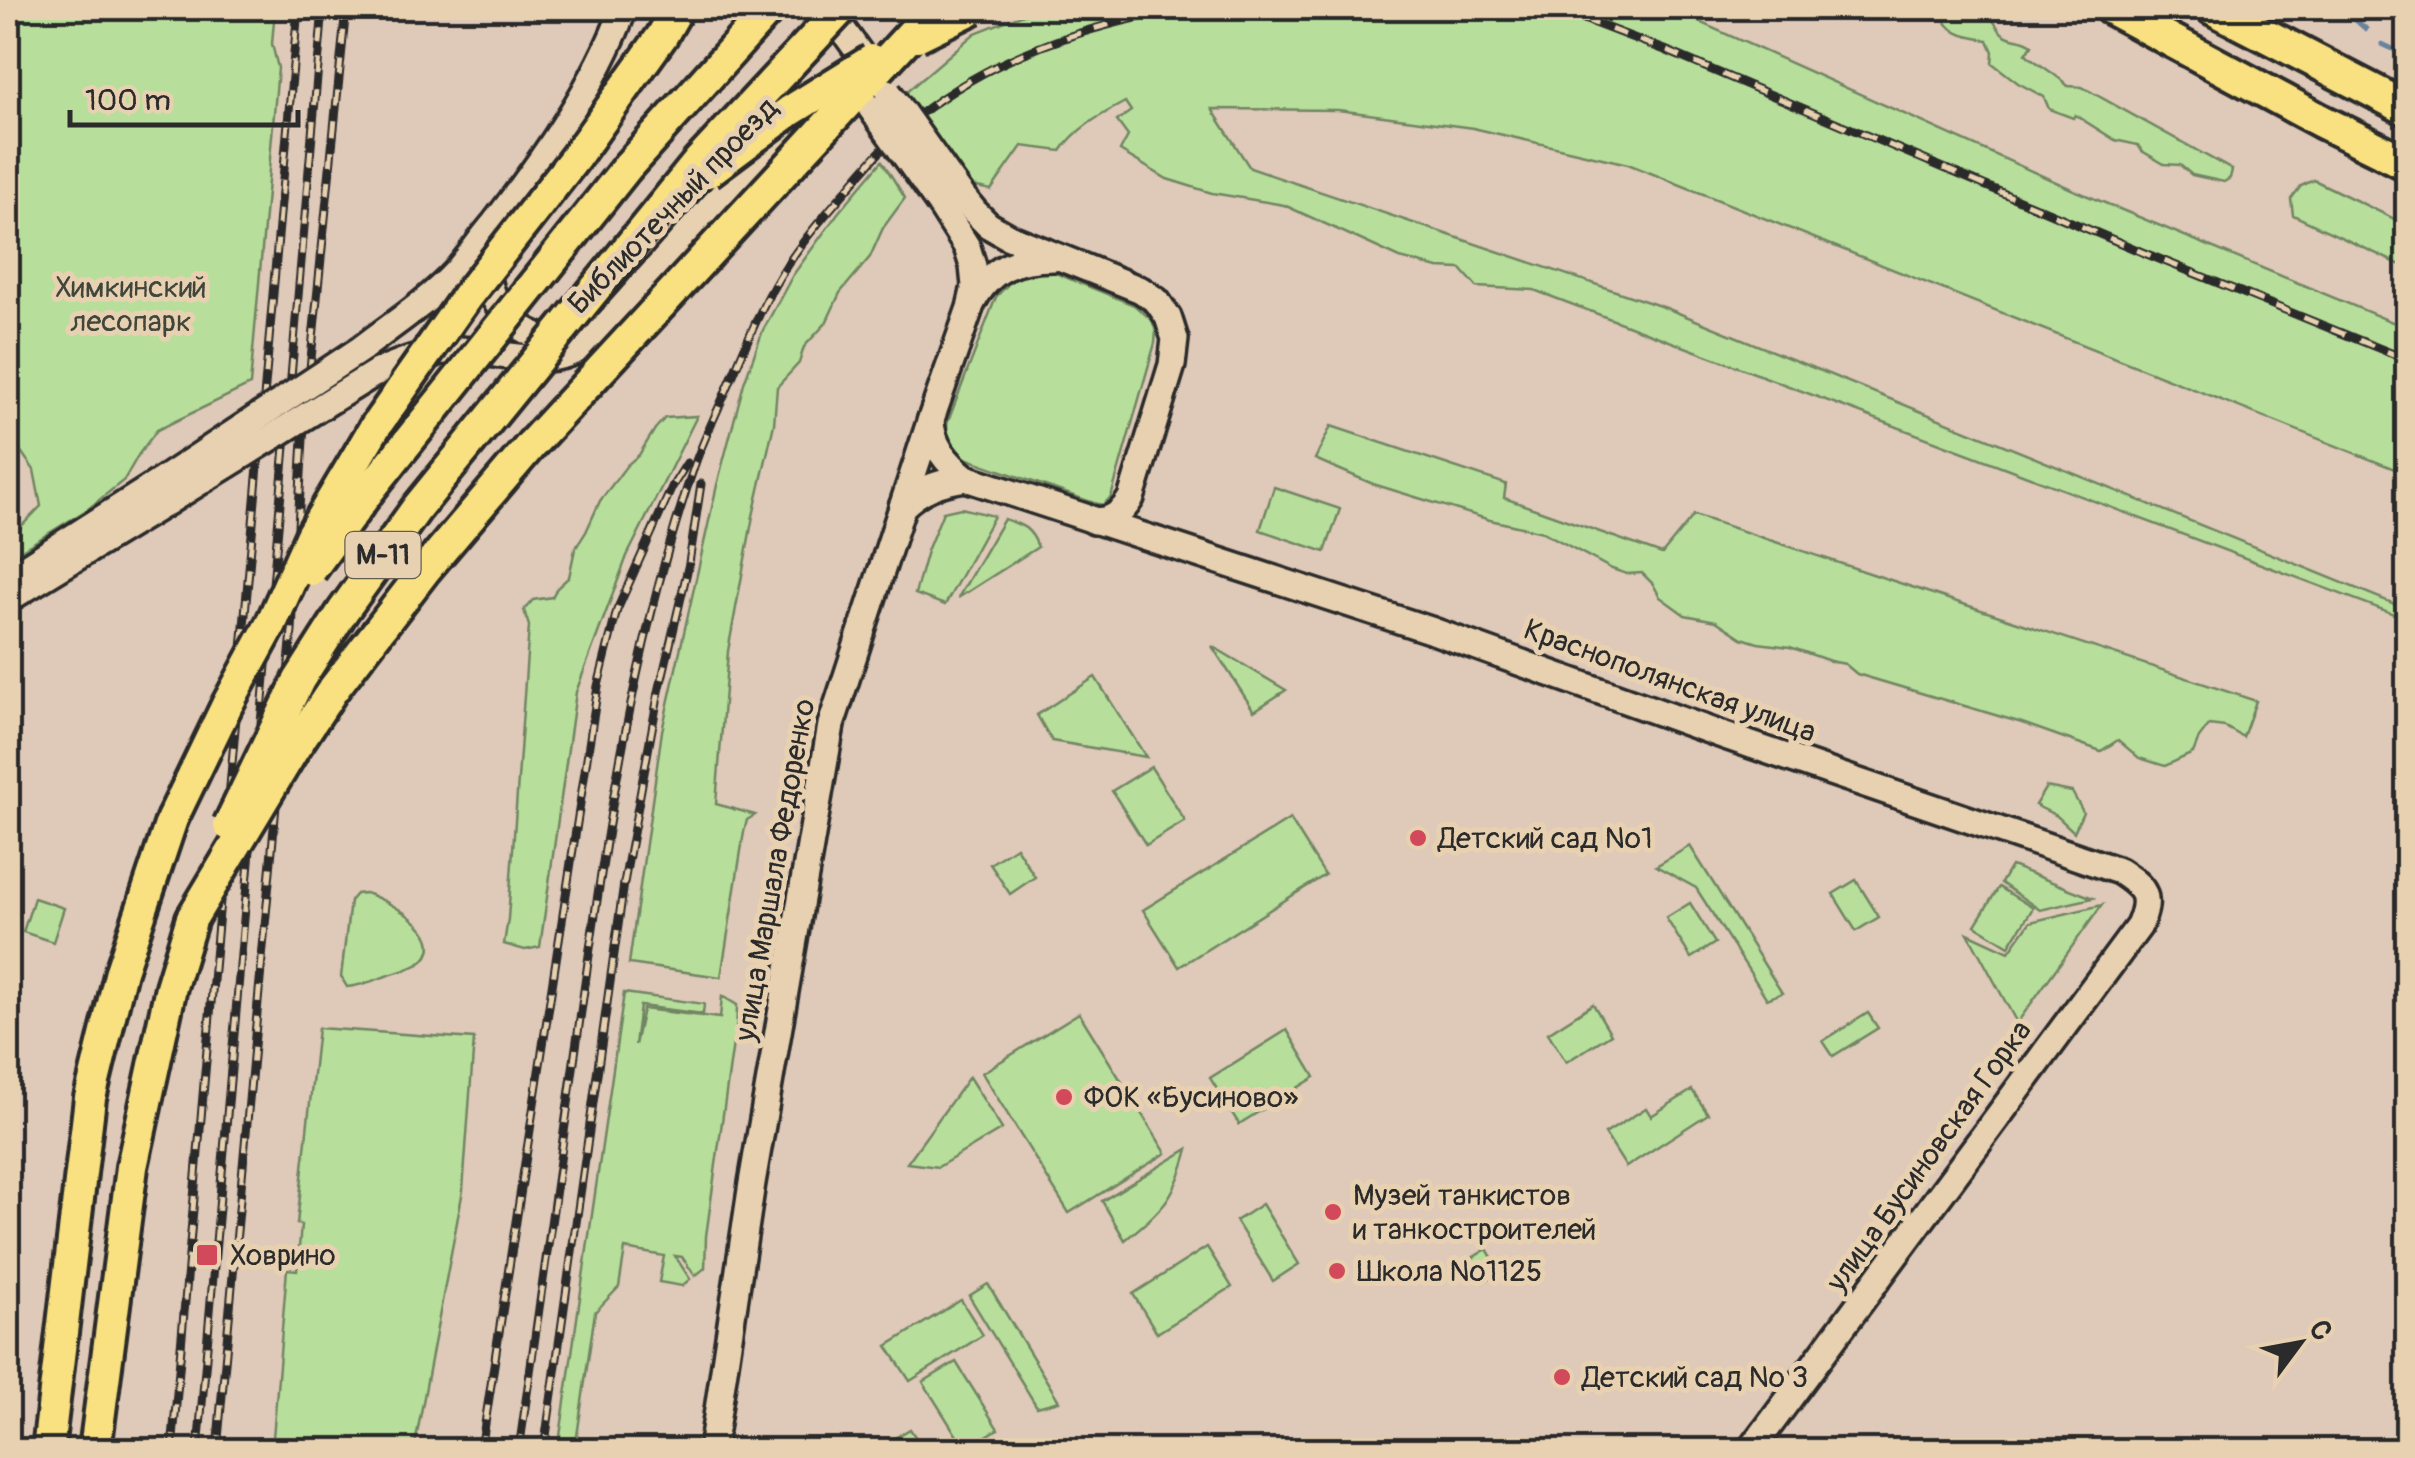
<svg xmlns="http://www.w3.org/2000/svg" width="2415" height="1458" viewBox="0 0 2415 1458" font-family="Pangolin,sans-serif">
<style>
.green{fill:#b7df9b;stroke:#718563;stroke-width:2.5}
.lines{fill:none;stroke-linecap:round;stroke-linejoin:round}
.stream{stroke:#68839e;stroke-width:5}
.secondary-casing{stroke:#2b2b2b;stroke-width:32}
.primary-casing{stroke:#2b2b2b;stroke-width:38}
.highway-casing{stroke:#2b2b2b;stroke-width:40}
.secondary{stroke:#e8d1b1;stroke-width:25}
.primary{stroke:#f9e181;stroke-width:30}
.highway{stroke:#f9e181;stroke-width:32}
.rail-casing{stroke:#2b2b2b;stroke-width:9}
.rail{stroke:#e8d1b1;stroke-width:5;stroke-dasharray:15;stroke-linecap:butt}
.secondary-bridge-casing{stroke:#2b2b2b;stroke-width:32;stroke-linecap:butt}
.primary-bridge-casing{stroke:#2b2b2b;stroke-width:38;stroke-linecap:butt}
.secondary-bridge{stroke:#e8d1b1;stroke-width:25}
.primary-bridge{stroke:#f9e181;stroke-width:30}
.poi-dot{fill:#d1495b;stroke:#e8d1b1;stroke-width:4}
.labels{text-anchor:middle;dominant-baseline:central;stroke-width:10;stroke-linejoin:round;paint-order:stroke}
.shield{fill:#e8d1b1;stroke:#645d53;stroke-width:2.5}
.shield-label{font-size:28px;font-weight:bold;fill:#2b2b2b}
.street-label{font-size:30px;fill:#2b2b2b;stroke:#e8d1b1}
.park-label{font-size:30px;fill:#40463c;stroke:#e8d1b1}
.poi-label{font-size:30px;fill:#2b2b2b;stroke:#e8d1b1;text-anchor:start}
</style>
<rect width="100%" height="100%" fill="#dfc9b8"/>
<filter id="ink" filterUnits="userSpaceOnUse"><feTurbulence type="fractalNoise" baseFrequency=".01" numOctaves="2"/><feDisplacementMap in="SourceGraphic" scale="20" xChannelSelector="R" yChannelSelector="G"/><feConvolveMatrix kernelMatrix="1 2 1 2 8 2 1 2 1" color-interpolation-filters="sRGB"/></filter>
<g filter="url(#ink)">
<!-- green -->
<g class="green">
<path d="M8,8H275L272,44L278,68L250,385L157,430L139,454L124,480L88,509L12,556L8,554V540L41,506L34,470L8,433Z"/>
<path d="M1039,8H1668L2076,191L2407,328V474L1628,164L1473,128L1338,110L1212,109L1250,168L1666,308L2407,609V619L1534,290L1477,287L1461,269L1438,268L1400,258L1284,205L1212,193L1167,179L1120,151L1128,136L1117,121L1131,111L1125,102C1101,115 1077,127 1061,151L1022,146L991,190L968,185L904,94L975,33Z"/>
<path d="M1939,8C1954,7 1973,4 1987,14C1994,19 1997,28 2002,33C2011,41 2022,37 2032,45L2026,54C2040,66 2055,73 2068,86L2082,87L2232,170L2230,178L2224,182L2192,175L2180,165L2164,164L2142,151L2138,145L2115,140L2075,115L2073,118L2049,109L2044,97L2018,83L1992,63L1993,52L1988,40C1964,37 1947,34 1939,8Z"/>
<path d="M882,161L905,198L883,228L870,257L840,293L826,323L804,347L799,363L777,387L774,424L753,516L728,651L716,804L755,815L747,820L744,832L721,977L629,964L662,731L717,485L744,383L763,330L793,275L838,213Z"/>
<path d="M2314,180L2407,225V268L2293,215L2291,199L2301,186Z"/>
<path d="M1030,270L1053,272L1134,305L1152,320L1156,331L1155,343L1111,497L1103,505L1094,503L965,458C952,450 947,439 947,424L996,297L1015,277Z"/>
<path d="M697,416L627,556L576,692L540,947L525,950L504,944L508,919L529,626L524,610L533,600L552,597L557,588L569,577L575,549L586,532L600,501L627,465L639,455L655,429L665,418Z"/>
<path d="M1331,426L1506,484L1504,498L1662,554L1694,515L2256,701L2243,737L2225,727L2209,725L2199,738L2193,753L2165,766L2139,758L2118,740L2101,751L2022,723L1857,674L1845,664L1830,661L1790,647L1758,643L1742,638L1716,621L1685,615L1660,597L1653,584L1642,573L1627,574L1612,569L1543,532L1490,520L1373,484L1315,459Z"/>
<path d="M1274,487L1340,509L1325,552L1260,530Z"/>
<path d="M961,508L994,516L945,605L915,594L927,551L943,512Z"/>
<path d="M1004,519C1023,525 1031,528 1038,547L958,598Z"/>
<path d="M1212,646L1286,690L1254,711Z"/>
<path d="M1095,677L1146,757L1052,741L1037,715Z"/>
<path d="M1151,767L1185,821L1146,845L1112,791Z"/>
<path d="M2046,787L2072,792L2083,812L2074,832L2057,816L2035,805Z"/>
<path d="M1290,819L1325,875L1179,967L1143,910Z"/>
<path d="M1690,846L1782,993L1767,999L1696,888L1656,866Z"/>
<path d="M1016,847L1035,877L1010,894L990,864Z"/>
<path d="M2011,866L2093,898L2040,910L2001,883Z"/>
<path d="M1856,880L1879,917L1856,931L1833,894Z"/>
<path d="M1999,887L2033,908L2009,946L1975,925Z"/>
<path d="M365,893C385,899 451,933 423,961C413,969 398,972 386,976C373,981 361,986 347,987L341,977L350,901L356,894Z"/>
<path d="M34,898L64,908L53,942L23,932Z"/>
<path d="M1690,903L1715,943L1691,958L1666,918Z"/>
<path d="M2102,905L2017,1023L1968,933L2009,952L2030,922Z"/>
<path d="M624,993L704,1004L703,1014L640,1006L635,1045L643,1009L720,1018L722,996L737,1005L736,1040L733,1043L706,1236L705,1268L695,1276L682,1257L675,1256L690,1279L682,1286L659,1282L664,1256L625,1249L619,1287L595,1312L575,1450H558Z"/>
<path d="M1593,1004L1611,1034L1566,1062L1548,1033Z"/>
<path d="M1079,1013L1166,1153L1069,1213L982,1073Z"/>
<path d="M1868,1013L1878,1028L1833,1056L1823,1041Z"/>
<path d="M318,1028L474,1039L463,1190L414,1450H272L287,1269L297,1270L301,1225L297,1224Z"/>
<path d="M1287,1030L1315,1077L1239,1124L1210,1078Z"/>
<path d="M969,1077L1002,1129L938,1167L907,1163Z"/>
<path d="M1692,1090L1708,1114L1626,1167L1605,1134L1646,1108L1651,1116Z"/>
<path d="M1188,1149C1175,1198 1163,1209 1125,1240L1102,1201Z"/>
<path d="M1262,1204L1299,1264L1273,1281L1236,1221Z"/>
<path d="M1207,1247L1232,1287L1157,1333L1133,1294Z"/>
<path d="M1487,1249L1500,1271L1483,1282L1469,1260Z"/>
<path d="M988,1284L1059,1401L1037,1407L969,1296Z"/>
<path d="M961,1300L983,1335L910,1381L887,1346Z"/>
<path d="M956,1362L998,1429L965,1449L923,1382Z"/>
<path d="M910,1429L924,1450H875Z"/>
</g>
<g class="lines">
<!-- stream -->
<g class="stream">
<path d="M2335,8L2351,16L2366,29"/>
<path d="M2382,44L2408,56"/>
</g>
<!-- secondary casing -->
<g class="secondary-casing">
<g id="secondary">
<path d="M827,8L876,76"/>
<path d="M959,192L974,211L988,225L1009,237L1141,290L1157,301L1168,317L1175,339L1172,365L1131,498C1122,513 1112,521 1094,521"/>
<path d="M488,261C483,307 524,341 568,342"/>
<path d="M972,303C990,268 1016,258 1054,258"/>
<path d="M361,349C392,325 428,302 456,272C469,257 481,239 494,224C545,158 595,86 624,8"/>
<path d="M377,372C404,361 430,350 460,350C493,351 539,366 570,353C587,347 600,332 612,319L741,174L810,111"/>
<path d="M931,419C931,445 947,463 966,478L1433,631L1725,736L2119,871C2145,888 2152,895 2139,926L1751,1450"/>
<path d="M902,507C921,488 940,482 966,478"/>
<path d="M9,578L161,481"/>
<path d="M8,599L169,501"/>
<path d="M712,1450L752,1183L831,725L931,419L970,308L975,286L973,266L967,247L941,206"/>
</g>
</g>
<!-- primary casing -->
<g class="primary-casing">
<g id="primary">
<path d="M628,166L770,8"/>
<path d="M48,1450L90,1098L121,971L172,819"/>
<path d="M95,1450L132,1167L171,987L192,918"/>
</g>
</g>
<!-- highway casing -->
<g class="highway-casing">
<g id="highway">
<path d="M2111,8L2321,121L2408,164"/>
<path d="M2213,8L2408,109"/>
</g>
</g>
<!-- secondary -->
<use href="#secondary" class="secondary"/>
<!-- primary -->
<use href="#primary" class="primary"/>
<!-- highway -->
<use href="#highway" class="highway"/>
<!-- rail casing -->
<g class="rail-casing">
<g id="rail">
<path d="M1555,8L1665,50L2142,252L2408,360"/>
<path d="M172,1450L298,8"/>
<path d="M198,1450L323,8"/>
<path d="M217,1450L292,631L303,439L346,8"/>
<path d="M481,1450L598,686L617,610L672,487L687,463"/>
<path d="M519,1450C539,1311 559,1172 578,1033C605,841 632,645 696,461C706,434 719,408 730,382C744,350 756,317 773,288C794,250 823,217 851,185C871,161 892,137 916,117C996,54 1086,26 1184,8"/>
<path d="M544,1450L624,883L658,696L689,563L701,484"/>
</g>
</g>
<!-- rail -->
<use href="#rail" class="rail"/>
<!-- secondary-bridge casing -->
<g class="secondary-bridge-casing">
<g id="secondary-bridge">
<path d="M888,92L959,192"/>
<path d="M871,108L941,206"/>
<path d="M161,481L361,349"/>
<path d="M169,501L377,372"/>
</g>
</g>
<!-- primary-bridge casing -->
<g class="primary-bridge-casing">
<g id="primary-bridge">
<path d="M917,36L974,8"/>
<path d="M708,172L790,111L872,60"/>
<path d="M311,570L368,492L628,166"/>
<path d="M172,819L227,705L271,624L311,535L375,427L467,296L575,158L662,36L678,8"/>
<path d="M229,825L299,680L343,611L417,508L698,162L842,8"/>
<path d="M192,918L293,750L332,691L425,570L531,445L935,8"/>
</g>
</g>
<!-- secondary-bridge -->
<use href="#secondary-bridge" class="secondary-bridge"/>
<!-- primary-bridge -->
<use href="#primary-bridge" class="primary-bridge"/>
</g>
</g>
<!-- markers -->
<g class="poi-dot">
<circle cx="1418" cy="838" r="10"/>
<circle cx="1064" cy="1097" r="10"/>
<circle cx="1333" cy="1212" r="10"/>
<rect x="195" y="1243" width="24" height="24" rx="5"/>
<circle cx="1337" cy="1271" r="10"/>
<circle cx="1562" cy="1377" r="10"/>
</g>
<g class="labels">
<!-- shield labels -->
<rect class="shield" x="345.5" y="532" width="75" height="46" rx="8"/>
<g class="shield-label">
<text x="383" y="555">М-11</text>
</g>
<!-- street labels -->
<g class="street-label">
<text transform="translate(673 206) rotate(-46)">Библиотечный проезд</text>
<text transform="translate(1670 681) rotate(20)">Краснополянская улица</text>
<text transform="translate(775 870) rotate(-80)">улица Маршала Федоренко</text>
<text transform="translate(1929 1156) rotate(-54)">улица Бусиновская Горка</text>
</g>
<!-- park labels -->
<g class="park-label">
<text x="131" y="287">Химкинский<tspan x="131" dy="34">лесопарк</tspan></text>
</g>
<!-- poi labels -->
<g class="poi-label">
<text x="1438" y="838">Детский сад №1</text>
<text x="1084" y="1097">ФОК «Бусиново»</text>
<text x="1353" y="1195">Музей танкистов<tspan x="1353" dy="34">и танкостроителей</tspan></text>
<text x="230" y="1255">Ховрино</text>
<text x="1357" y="1271">Школа №1125</text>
<text x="1582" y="1377">Детский сад № 3</text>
</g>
</g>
<!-- margin -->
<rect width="2415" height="1458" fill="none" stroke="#e8d1b1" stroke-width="40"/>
<rect x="20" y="20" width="2375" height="1418" fill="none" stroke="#2b2b2b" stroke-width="4" filter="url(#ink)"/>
<!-- north arrow -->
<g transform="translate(2300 1343) rotate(58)" stroke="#e8d1b1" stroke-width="8" paint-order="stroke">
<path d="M0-8L18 38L0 25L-18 38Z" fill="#2b2b2b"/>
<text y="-15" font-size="28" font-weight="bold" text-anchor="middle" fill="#2b2b2b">С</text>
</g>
<!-- scale -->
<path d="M70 110v15h228v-15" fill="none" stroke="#2b2b2b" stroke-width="5"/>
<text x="85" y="110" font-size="30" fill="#2b2b2b" stroke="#e8d1b1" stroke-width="8" paint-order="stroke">100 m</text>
</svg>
